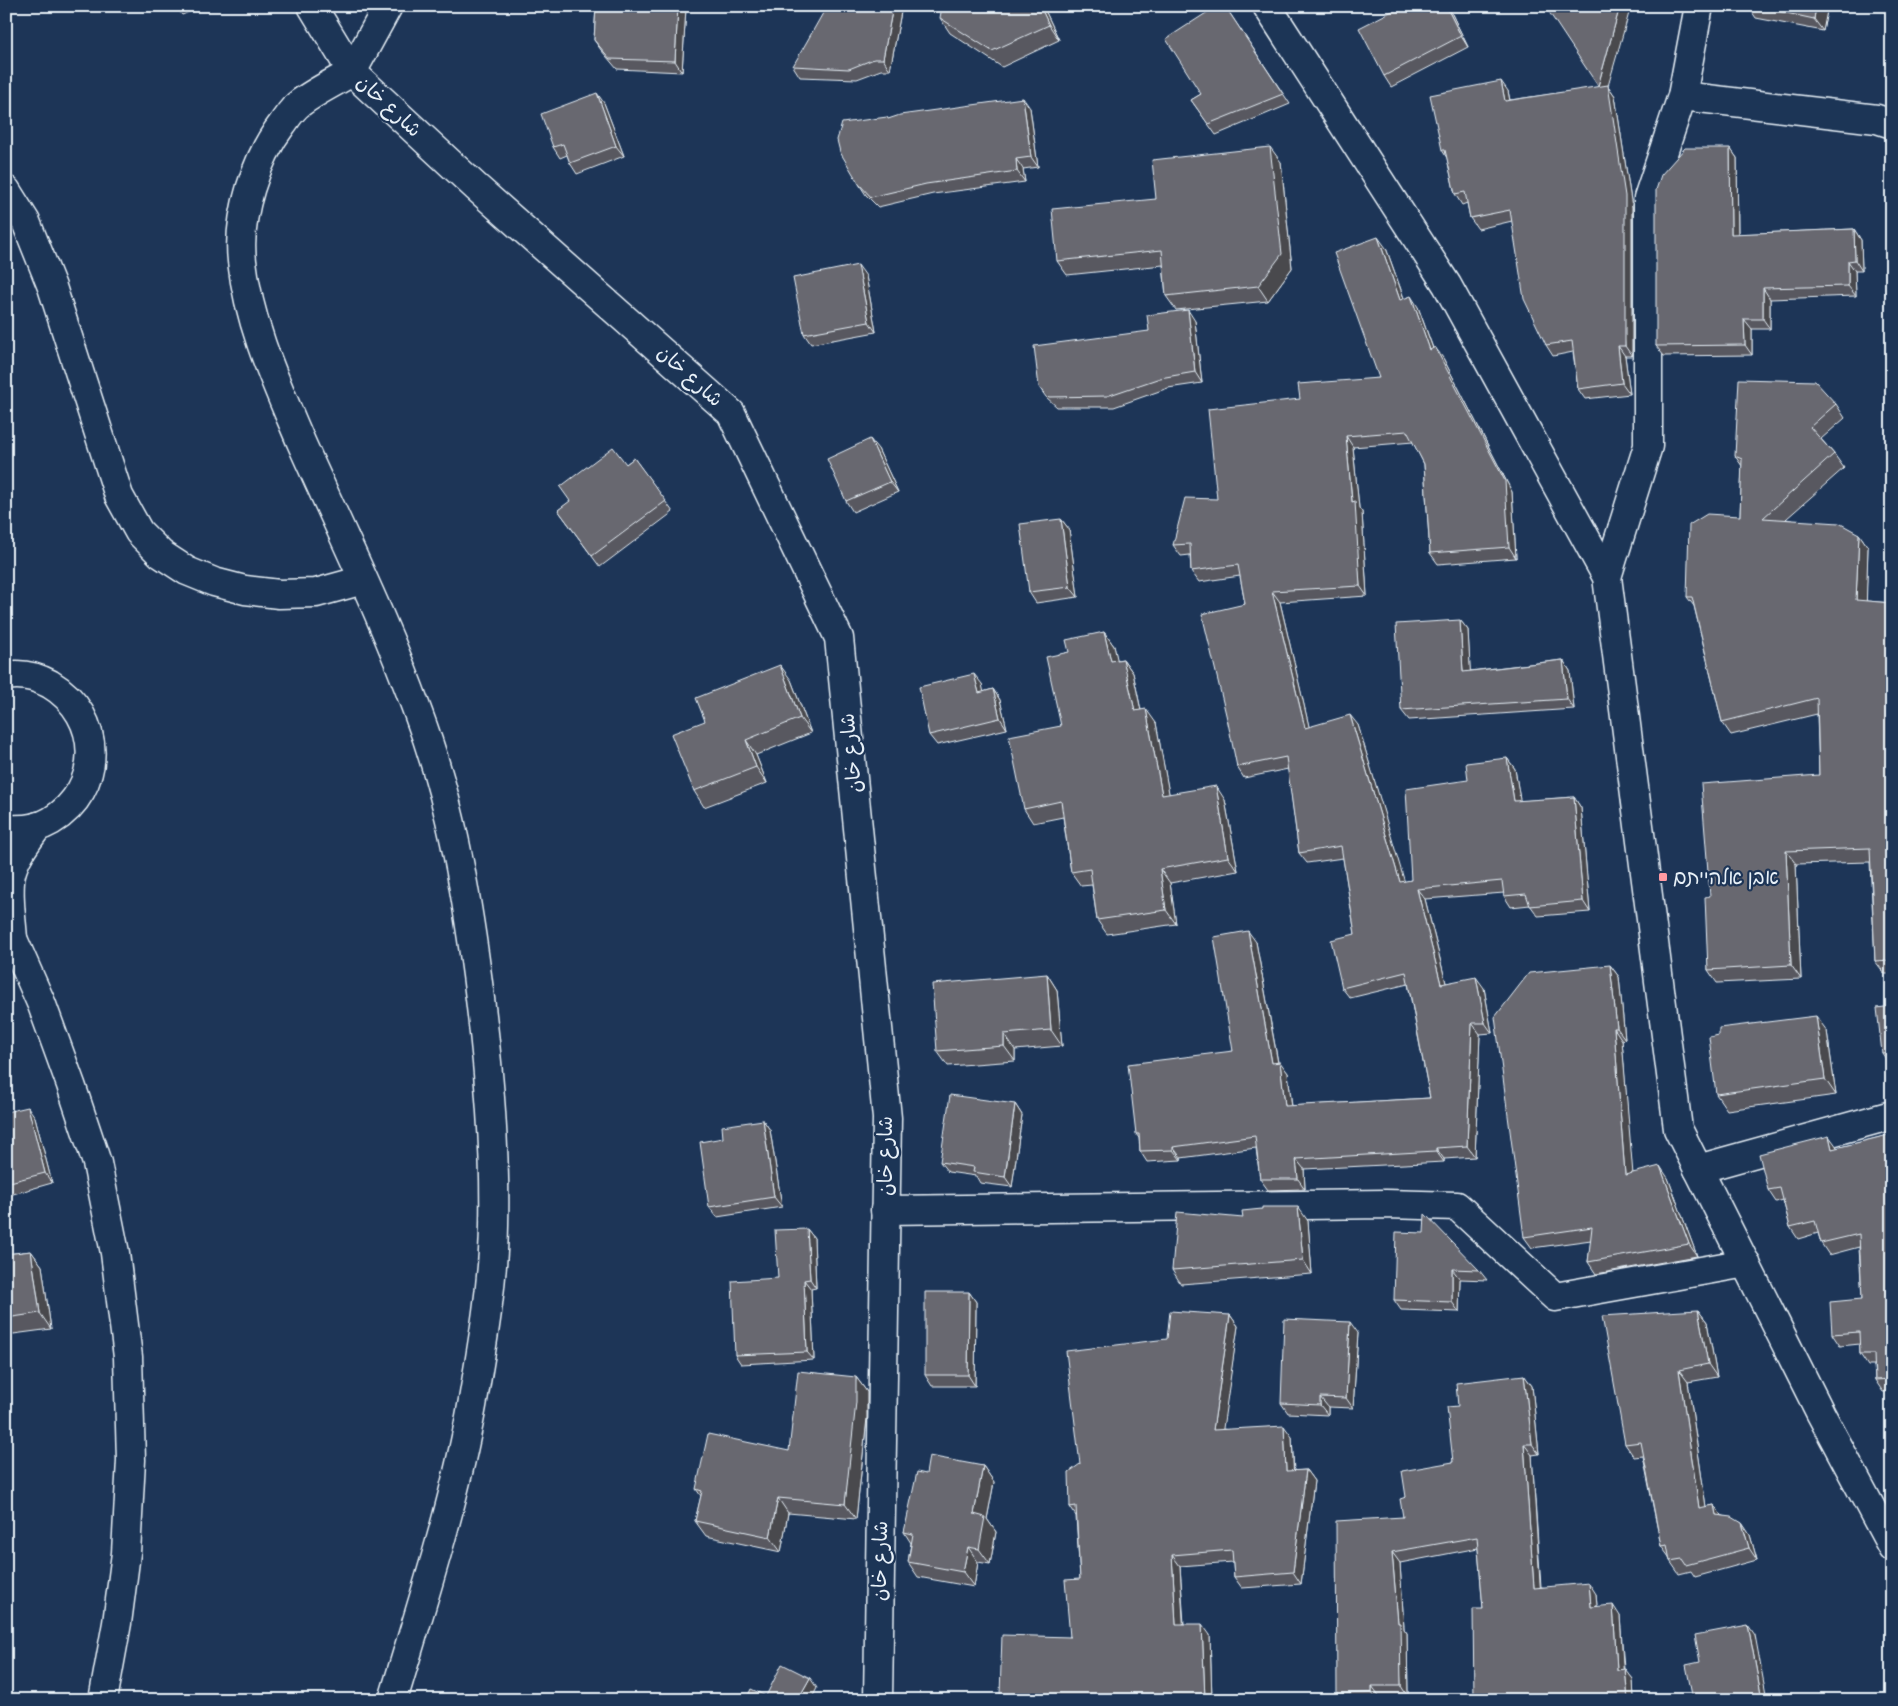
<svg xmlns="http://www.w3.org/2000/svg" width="1898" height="1706" viewBox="0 0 1898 1706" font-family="Caveat,'Playpen Sans Arabic','Playpen Sans Hebrew',sans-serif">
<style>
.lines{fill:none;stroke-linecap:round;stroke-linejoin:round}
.street-casing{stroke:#e8f1f8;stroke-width:31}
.street{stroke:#1d3557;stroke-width:28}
.wall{fill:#595960;stroke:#e8f1f8}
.shaded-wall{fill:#48484e;stroke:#e8f1f8}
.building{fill:#676770;stroke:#e8f1f8}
.poi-dot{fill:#ff9aa2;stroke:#1d3557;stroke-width:2}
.labels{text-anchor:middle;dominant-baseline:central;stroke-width:4.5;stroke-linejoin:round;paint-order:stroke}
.street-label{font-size:20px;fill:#e8f1f8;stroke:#1d3557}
.poi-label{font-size:20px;fill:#e8f1f8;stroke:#1d3557;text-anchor:start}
</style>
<rect width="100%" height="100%" fill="#1d3557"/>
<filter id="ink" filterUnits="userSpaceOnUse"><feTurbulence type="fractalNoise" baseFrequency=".02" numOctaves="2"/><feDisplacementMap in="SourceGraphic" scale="10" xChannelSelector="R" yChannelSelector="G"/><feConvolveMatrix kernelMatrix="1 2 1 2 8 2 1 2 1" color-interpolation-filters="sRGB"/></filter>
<g filter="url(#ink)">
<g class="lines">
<!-- street casing -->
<g class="street-casing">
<g id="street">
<path d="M312,6L352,72C335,82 316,91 300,103C293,108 288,116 283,123C256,158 237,216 242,261C249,325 276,383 301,442C341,532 385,620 418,713C450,798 465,885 477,975C488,1058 496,1142 494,1226C493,1286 482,1347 472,1406C454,1506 422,1603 393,1700"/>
<path d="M388,6L352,72L476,187L731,413L839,638L887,1118L878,1700"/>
<path d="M1267,6L1447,285L1607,577L1678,1129L1821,1414L1892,1547"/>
<path d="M1682,96L1877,119L1892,124"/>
<path d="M6,190L26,222L52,287L119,496L139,532L161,554L187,571L214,582L245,590L279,594L316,593L363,580"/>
<path d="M1607,577L1648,446V198L1682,96L1699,6"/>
<path d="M6,676C21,673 37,677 50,684C104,716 104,789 51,821C38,829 21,830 6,829"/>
<path d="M6,923L42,1005L71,1085L97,1163L115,1253L128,1357L131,1460L126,1553L117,1623L103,1700"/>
<path d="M13,940C12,919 7,895 11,874C15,856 28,840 38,826"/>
<path d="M1698,1169L1892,1115"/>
<path d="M885,1210L1386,1204L1457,1206L1555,1297L1746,1263"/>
</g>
</g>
<!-- street -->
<use href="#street" class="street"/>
</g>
<!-- wall -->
<g class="wall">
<path d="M176,6H203L182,15Z"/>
<path d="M596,6H684L686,8L682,72L617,69L601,50L594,40Z"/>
<path d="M1043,6L1059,40L1002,67L950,33L940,18Z"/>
<path d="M1225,6L1290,104L1216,135L1191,100L1201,94Z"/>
<path d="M1402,6H1448L1468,47L1391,87L1384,76Z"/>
<path d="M1748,6H1828L1823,31L1756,18Z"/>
<path d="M901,12L890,70H881L857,79L800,77L793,66Z"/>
<path d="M1608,86L1615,96L1632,207V356H1625L1630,394L1585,399L1578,389L1573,352L1553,356L1546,345L1512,221L1478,229L1470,218L1467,203L1462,205L1455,194L1447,158L1442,150L1508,91L1510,100Z"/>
<path d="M604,103L624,156L577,174L570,163L567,155L560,158L553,147Z"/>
<path d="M1030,108L1038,167L1023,169L1025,182L933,194L878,207L866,195L859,184L889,119Z"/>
<path d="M1730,148L1737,158L1738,234L1854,229L1861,240L1862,271H1855L1856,296L1770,299V329H1752V355L1664,356L1656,346Z"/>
<path d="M1281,162L1292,268L1268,301L1176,310L1166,296L1163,265L1067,275L1057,261L1156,199Z"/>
<path d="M1386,248L1404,298L1418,307L1433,348L1443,358L1512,492L1516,558L1438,564L1430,553L1424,464L1413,442L1353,447L1359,508L1362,512L1367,596L1280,602L1309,727L1358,725L1404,882L1411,880L1468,780L1507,758L1515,769L1520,801L1574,797L1581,808L1590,912L1538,916L1530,905L1511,907L1504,896V893L1425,899L1446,983L1484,988L1492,1033L1480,1034L1475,1157L1444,1159V1162L1304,1169L1305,1189L1268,1190L1260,1179L1256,1148L1181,1158V1160L1147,1162L1140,1151L1139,1138L1136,1134L1233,1051L1256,942L1278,1062L1288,1073L1292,1106L1430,1098L1408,984L1350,998L1342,988L1355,934L1343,858L1307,863L1299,853L1288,769L1244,778L1237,767L1245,604L1240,576L1199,582L1191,571L1190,555L1181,556L1173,545L1217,499L1300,399L1379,378Z"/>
<path d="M866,276L876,332L811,344L804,334Z"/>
<path d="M1195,321L1202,383L1168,388L1114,407H1057L1046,397L1039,387L1149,331Z"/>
<path d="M1836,404L1845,418L1821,439L1834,454L1844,468L1786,519L1859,534L1868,547L1866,601L1892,603V974H1885L1875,961L1870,862L1796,864L1801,979L1717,983L1708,970L1710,896L1819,775L1817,714L1731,735L1722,722L1694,606L1687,597L1740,516L1742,466L1735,456Z"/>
<path d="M878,449L898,492L853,512L846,501Z"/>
<path d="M634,458L673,512L600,567L558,510L626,464Z"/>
<path d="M1061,519L1069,529L1078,597L1036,603L1029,592Z"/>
<path d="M1460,620L1468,630L1470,671L1563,660L1570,671L1574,709L1409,720L1401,710Z"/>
<path d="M1104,632L1114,646L1117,660L1123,659L1133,673L1141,710L1156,723L1169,794L1225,800L1238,871L1170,883L1176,924L1107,934L1097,920L1092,885L1081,886L1071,872L1063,817L1033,823L1024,809L1061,726L1069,652Z"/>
<path d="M791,680L811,733L756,755L767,783L704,807L694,791L705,721Z"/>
<path d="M982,684L983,692L993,689L1000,700L1007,729L937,745L929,735Z"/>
<path d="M1610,965L1619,977L1625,1039L1622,1040L1632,1173L1668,1178L1697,1256L1596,1274L1588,1262L1591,1240L1532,1248L1524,1237Z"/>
<path d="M1047,974L1057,990L1062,1046L1015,1050V1061L948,1066L937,1051Z"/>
<path d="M1892,1006V1068L1882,1053Z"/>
<path d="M1827,1031L1836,1095L1727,1110L1716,1094Z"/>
<path d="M1015,1104L1022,1115L1012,1187L980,1183L976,1176L948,1172L940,1162Z"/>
<path d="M6,1112L35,1117L52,1183L6,1196Z"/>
<path d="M763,1120L770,1130L782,1207L717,1217L709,1207L723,1138Z"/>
<path d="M1892,1134V1391L1883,1392L1875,1380L1874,1366H1868L1860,1354V1344L1840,1346L1832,1334L1862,1299L1859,1247L1829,1255L1821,1243L1818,1233L1798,1239L1790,1227L1783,1200L1776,1202L1768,1190L1837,1148Z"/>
<path d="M1262,1209L1308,1221L1312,1274L1181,1284L1172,1270L1243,1218Z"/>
<path d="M807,1229L814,1238L816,1288L811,1289L814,1360L741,1364L735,1355L778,1278Z"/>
<path d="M1424,1233L1479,1270L1487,1280L1460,1279L1459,1312L1401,1310L1394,1300Z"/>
<path d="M31,1251L42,1266L51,1329L6,1335V1254Z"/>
<path d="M969,1292L976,1302L975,1386H932L925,1375Z"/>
<path d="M1698,1310L1707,1322L1717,1377L1688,1382L1706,1507L1714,1505L1721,1515L1742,1523L1750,1535L1757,1560L1695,1577L1691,1571L1679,1574L1670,1561L1669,1557L1661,1546L1643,1456L1634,1457L1625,1444Z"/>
<path d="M1230,1315L1238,1326L1222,1429L1292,1437L1294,1471L1306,1470L1314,1481L1301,1584L1242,1588L1234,1577L1233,1562L1180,1566L1184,1624L1210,1635L1212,1700H1003L1000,1695L1070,1637L1080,1579L1076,1516L1070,1507L1080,1464L1167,1339Z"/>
<path d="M1358,1333L1353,1408L1328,1407V1415L1288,1413L1281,1403Z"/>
<path d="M1524,1375L1532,1386L1539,1454L1532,1455L1541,1587L1596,1594L1597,1607L1620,1616L1624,1669L1633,1679L1634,1700H1474L1483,1609L1478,1548L1400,1563L1404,1629L1407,1633L1408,1697H1380L1379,1700H1341L1337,1694L1403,1517L1406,1497L1453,1462L1458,1406Z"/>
<path d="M856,1377L867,1392V1418L856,1519L788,1513L781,1552L706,1536L695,1521L701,1496L696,1489L789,1451Z"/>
<path d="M983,1466L994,1482L987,1519L996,1532L990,1564L978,1562L974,1587L918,1577L908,1562L911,1543L904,1532L926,1474Z"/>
</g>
<!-- shaded-wall -->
<g class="shaded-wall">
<path d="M678,6H684L686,8L682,72L675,61Z"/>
<path d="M893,6H897L901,12L890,70L883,59Z"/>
<path d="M1040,6H1043L1059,40L1049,25Z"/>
<path d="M1446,6H1448L1468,47L1461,36Z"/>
<path d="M1620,6H1631L1608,86L1615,96L1632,207V356L1625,346L1605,97L1598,86Z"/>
<path d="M1816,6H1828L1823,31L1814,19Z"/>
<path d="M1501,81L1508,91L1512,111L1505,101Z"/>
<path d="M597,93L604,103L624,156L616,146Z"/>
<path d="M1023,98L1030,108L1038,167L1031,157Z"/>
<path d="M1270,147L1281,162L1292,268L1268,301L1258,286Z"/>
<path d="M1730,148L1737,158L1738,244L1731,234Z"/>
<path d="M1016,159L1023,169L1025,182L1017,171Z"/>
<path d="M1854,229L1861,240L1862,271L1855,260Z"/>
<path d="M1378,237L1386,248L1408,310L1400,300Z"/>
<path d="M1848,261L1855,271L1856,296L1848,286Z"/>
<path d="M858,265L866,276L876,332L869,322Z"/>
<path d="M1763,288L1770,299V329L1763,319Z"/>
<path d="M1411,296L1418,307L1437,360L1430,350Z"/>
<path d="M1188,310L1195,321L1202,383L1195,372Z"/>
<path d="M1744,319L1752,329V355L1745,345Z"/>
<path d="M1618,346L1625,356L1630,394L1622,383Z"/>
<path d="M1435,347L1443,358L1512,492L1516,558L1509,547Z"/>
<path d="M1346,436L1353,447L1359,508L1362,512L1367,596L1360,586Z"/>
<path d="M870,439L878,449L898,492L890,482Z"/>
<path d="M1061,519L1069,529L1078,597L1070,587Z"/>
<path d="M1859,534L1868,547L1866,614L1856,600Z"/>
<path d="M1272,591L1280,602L1312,739L1305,728Z"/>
<path d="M1460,620L1468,630L1471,682L1463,672Z"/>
<path d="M1104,632L1114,646L1121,675L1111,661Z"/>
<path d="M1123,659L1133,673L1144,725L1135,711Z"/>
<path d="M1563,660L1570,671L1574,709L1567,699Z"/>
<path d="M780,665L791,680L811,733L800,718Z"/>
<path d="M974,674L982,684L986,703L979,693Z"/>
<path d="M993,689L1000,700L1007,729L1000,718Z"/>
<path d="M1146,709L1156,723L1172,809L1162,795Z"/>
<path d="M1350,715L1358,725L1408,893L1400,882Z"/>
<path d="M746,740L756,755L767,783L756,767Z"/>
<path d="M1507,758L1515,769L1522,812L1514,801Z"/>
<path d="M1216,786L1225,800L1238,871L1228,857Z"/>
<path d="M1574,797L1581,808L1590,912L1583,901Z"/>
<path d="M1786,851L1796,864L1801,979L1791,965Z"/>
<path d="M1160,869L1170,883L1176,924L1166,910Z"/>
<path d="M1417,889L1425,899L1449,995L1441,984Z"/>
<path d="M1248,931L1256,942L1280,1074L1272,1063Z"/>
<path d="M1610,965L1619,977L1625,1039L1617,1028Z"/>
<path d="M1047,974L1057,990L1062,1046L1051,1030Z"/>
<path d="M1476,977L1484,988L1492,1033L1485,1023Z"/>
<path d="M1816,1016L1827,1031L1836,1095L1825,1079Z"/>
<path d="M1472,1023L1480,1034L1475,1157L1467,1146Z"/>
<path d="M1614,1028L1622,1040L1634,1187L1625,1175Z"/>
<path d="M1004,1034L1015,1050V1061L1004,1046Z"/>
<path d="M1280,1062L1288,1073L1293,1117L1285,1106Z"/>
<path d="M1015,1104L1022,1115L1012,1187L1005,1177Z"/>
<path d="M28,1107L35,1117L52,1183L45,1173Z"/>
<path d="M763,1120L770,1130L782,1207L774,1197Z"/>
<path d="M1829,1136L1837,1147L1840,1160L1832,1149Z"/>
<path d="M1173,1147L1181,1158V1160L1173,1150Z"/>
<path d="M1436,1148L1444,1159V1162L1436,1151Z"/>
<path d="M1296,1159L1304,1169L1305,1189L1298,1179Z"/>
<path d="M1660,1166L1668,1178L1697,1256L1689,1244Z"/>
<path d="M1298,1207L1308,1221L1312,1274L1303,1260Z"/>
<path d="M807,1229L814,1238L816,1288L810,1279Z"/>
<path d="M31,1251L42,1266L51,1329L40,1313Z"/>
<path d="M1452,1269L1460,1279L1459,1312L1452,1302Z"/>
<path d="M804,1280L811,1289L814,1360L807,1352Z"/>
<path d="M969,1292L976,1302L975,1386L968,1375Z"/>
<path d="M1698,1310L1707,1322L1717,1377L1708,1364Z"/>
<path d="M1230,1315L1238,1326L1221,1442L1213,1430Z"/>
<path d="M1350,1322L1358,1333L1353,1408L1346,1398Z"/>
<path d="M1679,1370L1688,1382L1708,1521L1699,1508Z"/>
<path d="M1524,1375L1532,1386L1539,1454L1532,1444Z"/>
<path d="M856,1377L867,1392V1418L856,1519L845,1504Z"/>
<path d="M1320,1397L1328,1407V1415L1320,1405Z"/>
<path d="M1284,1426L1292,1437L1294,1483L1286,1471Z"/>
<path d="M1524,1444L1532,1455L1541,1598L1534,1588Z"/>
<path d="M983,1466L994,1482L987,1519L996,1532L990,1564L979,1549L974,1514Z"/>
<path d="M1306,1470L1314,1481L1301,1584L1293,1572Z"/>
<path d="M778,1498L788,1513L781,1552L770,1537Z"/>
<path d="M1714,1505L1723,1518L1716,1515Z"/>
<path d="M1742,1523L1750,1535L1757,1560L1749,1548Z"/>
<path d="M968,1547L978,1562L974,1587L963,1572Z"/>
<path d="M1392,1552L1400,1563L1404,1629L1407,1633L1408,1697L1401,1686L1398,1623Z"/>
<path d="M1172,1555L1180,1566L1184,1636L1176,1624Z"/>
<path d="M1589,1583L1596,1594L1598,1618L1591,1607Z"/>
<path d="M1613,1605L1620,1616L1624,1680L1617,1670Z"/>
<path d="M1202,1624L1210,1635L1212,1700H1205Z"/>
<path d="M1748,1625L1755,1635L1767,1700H1762Z"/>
<path d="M1625,1669L1633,1679L1634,1700H1628Z"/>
<path d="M810,1678L817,1688L811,1700H805L801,1694Z"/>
<path d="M1372,1686L1380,1697L1379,1700H1377L1372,1693Z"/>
</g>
<!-- building -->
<g class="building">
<path d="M596,6H678L675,61L610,59L594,40Z"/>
<path d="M827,6H893L883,59H874L849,69L793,66Z"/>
<path d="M942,6H1040L1049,25L992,51L940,18Z"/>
<path d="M1217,6H1225L1283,94L1208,124L1191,100L1201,94L1166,39Z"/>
<path d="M1402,6H1446L1461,36L1384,76L1359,28Z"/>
<path d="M1545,6H1620L1598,86Z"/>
<path d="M1754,6H1816L1814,19Z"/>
<path d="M1501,81L1505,101L1608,85L1625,196V346H1618L1622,383L1578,389L1572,341L1546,345L1524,299L1510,210L1470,218L1465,192L1455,194L1445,150H1442L1430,95Z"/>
<path d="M597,93L616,146L570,163L563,144L553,147L541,114Z"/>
<path d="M1023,98L1031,157L1016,159L1017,171L926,184L871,197L859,184L840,152L837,140L842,123L887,117L888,119L900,115Z"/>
<path d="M1270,147L1282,254L1258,286L1166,296L1162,250L1057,261L1052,209L1156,199L1152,160Z"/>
<path d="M1685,148H1730L1731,234L1854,229L1855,260L1848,261V286L1763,288V319H1744L1745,345L1656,346V190L1661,175Z"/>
<path d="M1378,237L1400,300L1411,296L1430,350L1435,347L1505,481L1509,547L1430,553L1424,464L1407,431L1346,436L1352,502L1355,501L1360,586L1272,591L1305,728L1350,715L1400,882L1411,880L1406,789L1468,780L1466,763L1507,758L1514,801L1574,797L1583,901L1530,906L1526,894L1504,896L1502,881L1417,889L1441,984L1476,977L1485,1023H1472L1467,1146L1436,1148V1151L1296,1159L1298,1179H1260L1255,1136L1173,1147V1150L1140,1151L1139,1134H1136L1128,1064L1233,1051L1214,937L1248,931L1272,1063L1280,1062L1285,1106L1430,1098L1406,972L1342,988L1331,940L1355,934L1341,846L1299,853L1286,757L1237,767L1228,723L1202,614L1245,604L1238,565L1191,571L1190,544L1173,545L1185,498L1217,499L1208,409L1300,399L1298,384L1379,378L1334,253Z"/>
<path d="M858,265L869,322L804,334L793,278Z"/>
<path d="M1188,310L1195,372L1160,378L1107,396L1049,397L1039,387L1034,346L1149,331L1147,315Z"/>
<path d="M1739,379L1815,381L1836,404L1810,427L1834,454L1763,518L1839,523L1859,534L1856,600L1892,603V960L1875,961L1870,848L1786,851L1791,965L1708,970L1705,897L1710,896L1701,784L1819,775L1817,698L1722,722L1692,597H1687L1689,525L1707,514L1740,516L1742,459L1735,456Z"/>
<path d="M870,439L890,482L846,501L827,459Z"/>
<path d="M613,447L626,464L634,458L666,501L592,556L558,510L570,501L560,487Z"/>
<path d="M1061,519L1070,587L1029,592L1020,524Z"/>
<path d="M1460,620L1463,672L1563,660L1567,699L1401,710L1396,624Z"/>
<path d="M1104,632L1111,661L1123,659L1135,711L1146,709L1162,795L1216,786L1228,857L1160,869L1166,910L1097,920L1090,869L1071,872L1061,801L1024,809L1009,736L1061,726L1046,657L1069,652L1066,640Z"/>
<path d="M780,665L800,718L746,740L756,767L694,791L671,734L705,721L696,698Z"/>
<path d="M974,674L979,693L993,689L1000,718L929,735L919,687Z"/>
<path d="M1610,965L1617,1028H1614L1625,1175L1660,1166L1689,1244L1588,1262L1592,1227L1524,1237L1495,1017L1529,973Z"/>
<path d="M1047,974L1051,1030L1004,1034V1046L937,1051L932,984Z"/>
<path d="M1892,1006V1052L1882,1053L1877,1008Z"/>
<path d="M1816,1016L1825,1079L1716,1094L1709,1037L1719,1035V1028Z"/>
<path d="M950,1095L1015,1104L1005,1177L973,1172L974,1167L940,1162Z"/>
<path d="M28,1107L45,1173L6,1183V1112Z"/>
<path d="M763,1120L774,1197L709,1207L700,1142L723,1138L722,1126Z"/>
<path d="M1892,1134V1379L1875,1380L1874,1354H1860L1859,1332L1832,1334L1830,1302L1862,1299L1859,1234L1821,1243L1815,1221L1790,1227L1780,1188L1768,1190L1759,1154L1829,1136L1832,1149Z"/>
<path d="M1262,1207H1298L1303,1260L1172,1270L1177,1212L1243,1218L1242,1211L1262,1209Z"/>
<path d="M1425,1214L1479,1270L1452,1269V1302L1394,1300L1396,1232L1424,1233Z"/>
<path d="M807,1229L810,1279L804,1280L807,1352L735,1355L732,1281L778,1278L775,1230Z"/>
<path d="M31,1251L40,1313L6,1318V1254Z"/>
<path d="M925,1292H969L968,1375H925Z"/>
<path d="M1698,1310L1708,1364L1679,1370L1699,1508L1714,1505L1716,1515L1732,1517L1742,1523L1749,1548L1686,1565L1682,1559L1670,1561L1667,1545L1661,1546L1641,1442L1625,1444L1602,1316Z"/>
<path d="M1170,1311L1230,1315L1213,1430L1284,1426L1286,1471L1306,1470L1293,1572L1234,1577L1232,1550L1172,1555L1176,1624H1202L1205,1700H1084V1698L1000,1695L1002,1635L1070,1637L1065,1580L1080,1579L1076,1506L1070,1507L1069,1472L1080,1464L1066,1351L1167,1339Z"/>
<path d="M1284,1319L1350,1322L1346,1398L1320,1397V1405L1281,1403Z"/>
<path d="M798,1371L856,1377V1402L845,1504L778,1498L770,1537L695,1521L702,1491L696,1489L708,1434L789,1451Z"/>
<path d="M1524,1375L1532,1444H1524L1534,1588L1589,1583L1591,1607L1613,1605L1617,1670L1625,1669L1628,1700H1519L1518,1698L1496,1700H1474L1473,1609H1483L1477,1537L1392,1552L1398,1623H1400L1401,1686H1372V1693L1337,1694L1336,1521L1403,1517L1400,1499L1406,1497L1402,1471L1453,1462L1447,1407L1458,1406L1456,1383Z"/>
<path d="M929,1456L983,1466L974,1514L985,1517L979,1549L968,1547L963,1572L908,1562L913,1534L904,1532L917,1472L926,1474Z"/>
<path d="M1748,1625L1762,1700H1693L1686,1665L1700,1662L1695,1635Z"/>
<path d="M782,1664L810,1678L801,1694L809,1697L808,1700H746L751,1689L766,1696Z"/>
</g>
</g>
<!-- markers -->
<rect class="poi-dot" x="1658" y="872" width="10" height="10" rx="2.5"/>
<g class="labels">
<!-- street labels -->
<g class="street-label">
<text transform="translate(389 106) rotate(43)">شارع خان</text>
<text transform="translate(690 376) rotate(42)">شارع خان</text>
<text transform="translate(851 753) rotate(-96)">شارع خان</text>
<text transform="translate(885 1156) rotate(-90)">شارع خان</text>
<text transform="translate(880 1561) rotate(-89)">شارع خان</text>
</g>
<!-- poi labels -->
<g class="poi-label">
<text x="1673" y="877">אבן אלהייתם</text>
</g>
</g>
<!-- margin -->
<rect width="1898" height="1706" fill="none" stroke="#1d3557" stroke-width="25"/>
<rect x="12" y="12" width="1873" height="1681" fill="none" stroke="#e8f1f8" stroke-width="2" filter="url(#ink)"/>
</svg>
